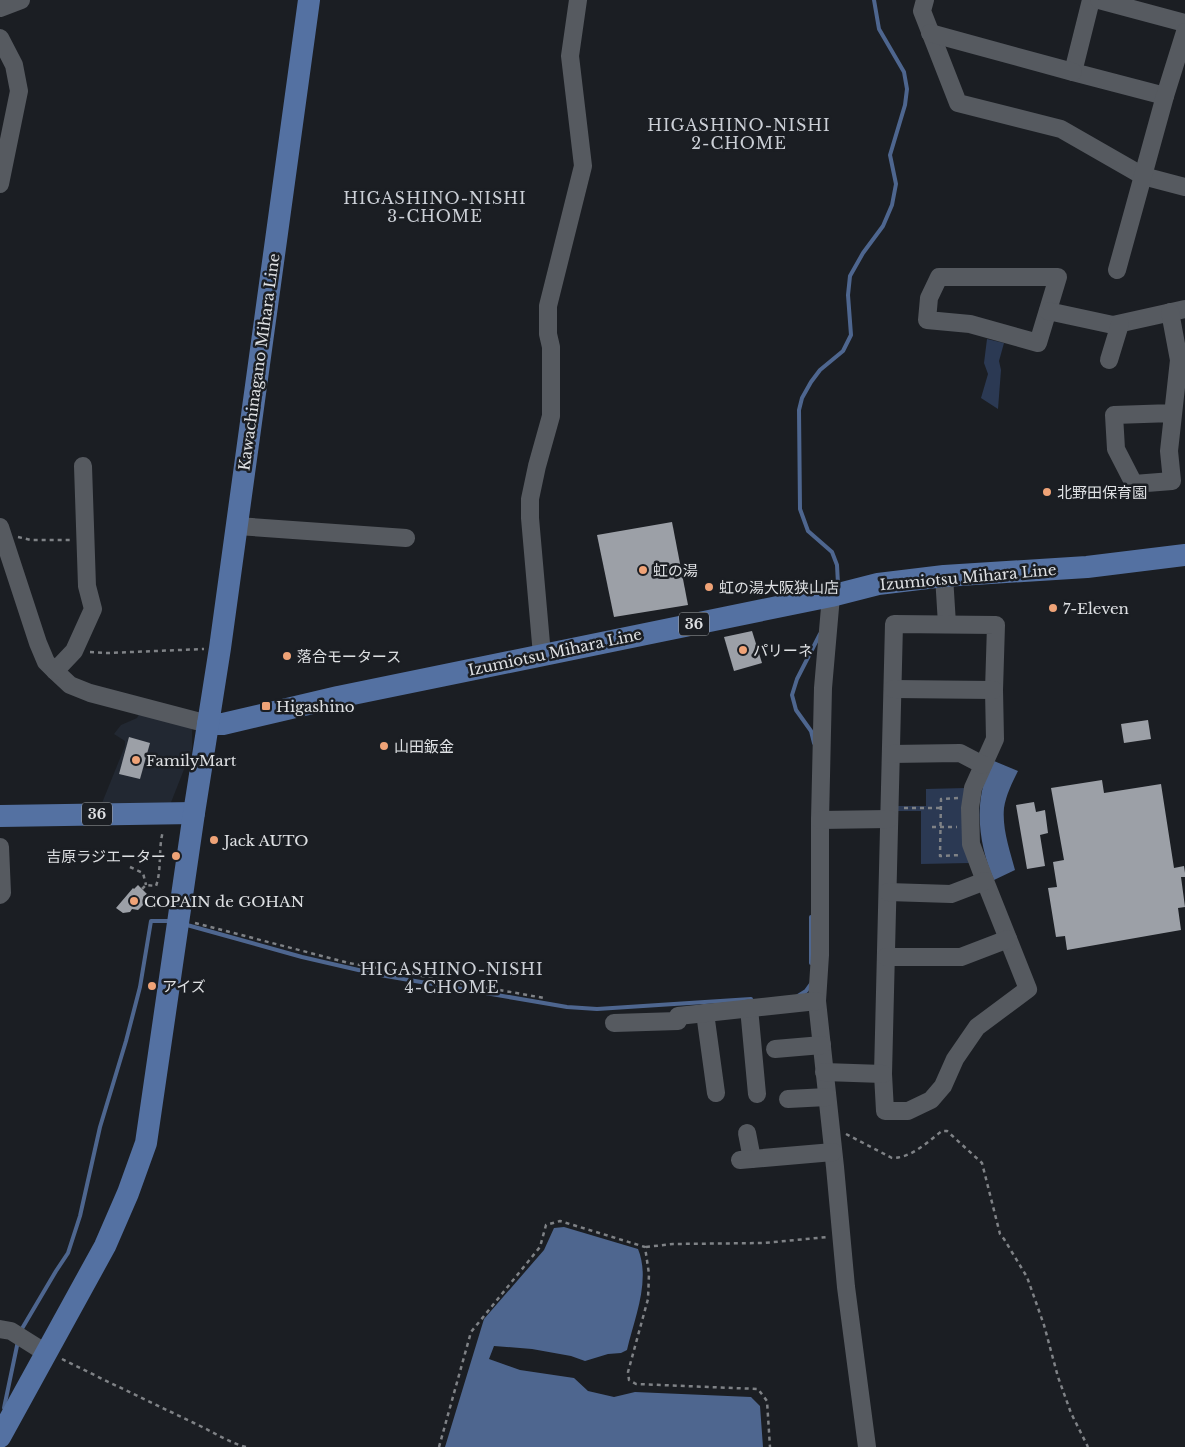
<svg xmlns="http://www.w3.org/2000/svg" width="1185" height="1447" viewBox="0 0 1185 1447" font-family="'Libre Baskerville','Noto Sans JP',serif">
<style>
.built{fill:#222832}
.green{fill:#2b3953}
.water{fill:#4e668f}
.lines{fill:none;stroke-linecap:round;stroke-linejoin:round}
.stream{stroke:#4e668f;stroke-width:4}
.building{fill:#9ca0a7}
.path{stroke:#7f8286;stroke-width:2.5;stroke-dasharray:4 4;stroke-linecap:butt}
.minor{stroke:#565a60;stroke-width:18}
.major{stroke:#5471a2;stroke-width:22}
.poi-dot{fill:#efa377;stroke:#1b1e23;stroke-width:2}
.labels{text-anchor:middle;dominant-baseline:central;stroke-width:5;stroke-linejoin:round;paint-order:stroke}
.shield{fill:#1b1e23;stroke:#a4a6a9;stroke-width:1}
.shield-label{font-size:14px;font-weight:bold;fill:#dee0e3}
.street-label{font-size:15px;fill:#dee0e3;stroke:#1b1e23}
.poi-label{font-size:15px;fill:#dee0e3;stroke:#1b1e23;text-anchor:start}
.neighbourhood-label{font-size:16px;letter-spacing:1px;fill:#ccd0d7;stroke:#1b1e23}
</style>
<rect width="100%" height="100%" fill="#1b1e23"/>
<!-- built -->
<path class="built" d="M140,712L192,726V749L170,805L100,808L125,746V741L114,734L121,725L137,718Z"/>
<!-- green -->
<g class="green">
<path d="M987,339L1004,343L999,361L1001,370L998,409L981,398L988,374L984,363Z"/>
<path d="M966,788L969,863L921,864V811H897V806H926V789Z"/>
</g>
<!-- water -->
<g class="water">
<path d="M994,761L1018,771C1012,783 1006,795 1004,808C1002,829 1010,851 1015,870L994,880C982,853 976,820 982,791C984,781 990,771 994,761Z"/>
<path d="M564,1227L638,1249C651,1281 634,1319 627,1350L621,1353L608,1354L585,1361L571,1356L532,1349L494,1346L489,1359L520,1370L574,1378L588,1391L614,1397L635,1392L751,1397L760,1406L763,1447H445L484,1319L544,1250L554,1228Z"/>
</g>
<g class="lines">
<!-- stream -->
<g class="stream">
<path d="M838,584L837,565L832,552L808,531L800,509L799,410L802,398L811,382L820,370L843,351L851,335L848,295L850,276L863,253L883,226L892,205L896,184L890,155L905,105L907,89L904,72L879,29L874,0"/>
<path d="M814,743L811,731L796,710L792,695L797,679L820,634"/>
<path d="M187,925L302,957L380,975L567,1007L597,1009L751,999"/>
<path d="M811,963V917"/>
<path d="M798,996L806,991L811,984"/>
<path d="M20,1332L56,1271L68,1253L80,1216L100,1127L126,1041L140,987L151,921H171"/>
<path d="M4,1408L18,1341"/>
</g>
</g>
<!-- building -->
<g class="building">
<path d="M672,522L688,605L614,617L597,535Z"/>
<path d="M752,631L762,663L734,671L724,637Z"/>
<path d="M1148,720L1151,739L1124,743L1121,724Z"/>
<path d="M129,737L150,743L140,779L119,774Z"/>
<path d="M1102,780L1104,793L1161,784L1174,868L1184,866L1185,873V877H1181L1185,907L1178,908L1181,930L1067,950L1065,936L1056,937L1048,888L1057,887L1053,862L1064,860L1051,788Z"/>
<path d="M1034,802L1036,812L1045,810L1048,833L1040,835L1045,866L1027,869L1016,805Z"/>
<path d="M138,885L147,894L143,897L147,901L138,910L132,909L130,912L123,913L116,908L133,888L134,889Z"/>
</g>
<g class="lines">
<!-- path -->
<g class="path">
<path d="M18,537L31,540H72"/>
<path d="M90,652L108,653L204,649"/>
<path d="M958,798L941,799L940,856L961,855"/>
<path d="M904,808H941"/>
<path d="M932,827H957"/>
<path d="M130,867L143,873L146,885"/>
<path d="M142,889L146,885L156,886C162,869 158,849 163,831"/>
<path d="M195,923L349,963L544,998"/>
<path d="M846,1134L892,1158C912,1158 927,1142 942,1131H947L982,1163L1000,1234L1004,1239L1027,1277L1044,1325L1058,1377L1071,1413L1088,1447"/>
<path d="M646,1247L673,1244L764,1243L827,1237"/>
<path d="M62,1359C106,1381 150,1402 194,1423C212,1431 227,1442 246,1447"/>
<path d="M439,1447L471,1332L540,1247L546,1225L560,1221L645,1247L649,1274L648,1299L628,1372L629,1380L636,1384L758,1389L767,1401L770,1447"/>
</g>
<!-- minor -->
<g class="minor">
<path d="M925,0L922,11L958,103L1061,129L1143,176L1185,187"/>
<path d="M1091,0L1073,72L1165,96"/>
<path d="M1099,0L1185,23"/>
<path d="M0,8L21,0"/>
<path d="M930,33L1073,72"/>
<path d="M0,38L14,65L19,91L0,184"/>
<path d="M1117,270L1165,96L1185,32"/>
<path d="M939,277H1058L1038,343L970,324L927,320L929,298Z"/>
<path d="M1048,311L1113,325L1185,309"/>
<path d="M1170,312L1179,360L1169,451L1172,481L1134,484L1116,449L1114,415L1173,413"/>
<path d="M1109,360L1120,324"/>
<path d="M237,526L406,538"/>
<path d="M0,527L38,643L46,662L55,671L70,685L90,693L208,724"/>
<path d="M944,576L947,624"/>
<path d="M831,596L823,688L820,820V955L817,1001L835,1167L846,1287L867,1447"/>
<path d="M894,624L996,625L994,690L995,739L973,788L970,808L971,844L985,881L1028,989L977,1027L955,1059L943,1086L931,1100L908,1111H885L883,1074Z"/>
<path d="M542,655L530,518V499L537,466L551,416V347L548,334V306L583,166L570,56L578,0"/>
<path d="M55,671L74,651L93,609L87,586L83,466"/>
<path d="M893,689L994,690"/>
<path d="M891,754L960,753L983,765"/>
<path d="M820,820L889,819"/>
<path d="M0,847L2,893L0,895"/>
<path d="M888,892L951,894L985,881"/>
<path d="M886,957H961L1008,939"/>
<path d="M749,1008L757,1094"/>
<path d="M705,1013L716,1093"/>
<path d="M614,1023L678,1021V1016L817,1001"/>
<path d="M775,1049L822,1045"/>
<path d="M824,1072L883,1074"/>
<path d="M788,1099L827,1097"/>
<path d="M747,1133L752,1159"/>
<path d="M740,1160L833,1152"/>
<path d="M0,1329L11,1331L46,1353"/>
</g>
<!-- major -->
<g class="major">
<path d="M208,724H223L338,697L831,596L878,584L944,576L1087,567L1185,555"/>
<path d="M0,816L194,813"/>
<path d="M0,1437L105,1246L128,1193L146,1143L194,813L220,648L309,0"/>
</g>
</g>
<!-- markers -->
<g class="poi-dot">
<circle cx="1047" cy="492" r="5"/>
<circle cx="643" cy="570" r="5"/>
<circle cx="709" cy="587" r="5"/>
<circle cx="1053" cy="608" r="5"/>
<circle cx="743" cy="650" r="5"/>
<circle cx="287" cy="656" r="5"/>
<rect x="261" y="701" width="10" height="10" rx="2.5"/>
<circle cx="384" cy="746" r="5"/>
<circle cx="136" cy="760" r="5"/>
<circle cx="214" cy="840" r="5"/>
<circle cx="176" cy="856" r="5"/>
<circle cx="134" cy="901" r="5"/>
<circle cx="152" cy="986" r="5"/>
</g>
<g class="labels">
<!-- shield labels -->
<g class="shield">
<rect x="679" y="612.5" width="30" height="23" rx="4"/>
<rect x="82" y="802.5" width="30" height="23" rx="4"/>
</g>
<g class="shield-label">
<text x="694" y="624">36</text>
<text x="97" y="814">36</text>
</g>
<!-- street labels -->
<g class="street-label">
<text transform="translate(259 362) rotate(-82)">Kawachinagano Mihara Line</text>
<text transform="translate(968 577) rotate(-5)">Izumiotsu Mihara Line</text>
<text transform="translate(555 652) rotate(-12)">Izumiotsu Mihara Line</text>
</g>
<!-- poi labels -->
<g class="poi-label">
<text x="1057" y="492">北野田保育園</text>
<text x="653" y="570">虹の湯</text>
<text x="719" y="587">虹の湯大阪狭山店</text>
<text x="1063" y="608">7-Eleven</text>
<text x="753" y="650">パリーネ</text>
<text x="297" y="656">落合モータース</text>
<text x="276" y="706">Higashino</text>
<text x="394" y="746">山田鈑金</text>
<text x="146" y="760">FamilyMart</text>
<text x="224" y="840">Jack AUTO</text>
<text x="166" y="856" text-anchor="end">吉原ラジエーター</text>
<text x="144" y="901">COPAIN de GOHAN</text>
<text x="162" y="986">アイズ</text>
</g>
<!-- neighbourhood labels -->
<g class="neighbourhood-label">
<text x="739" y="125">HIGASHINO-NISHI<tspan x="739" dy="18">2-CHOME</tspan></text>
<text x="435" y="198">HIGASHINO-NISHI<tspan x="435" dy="18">3-CHOME</tspan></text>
<text x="452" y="969">HIGASHINO-NISHI<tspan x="452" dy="18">4-CHOME</tspan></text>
</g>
</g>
</svg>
